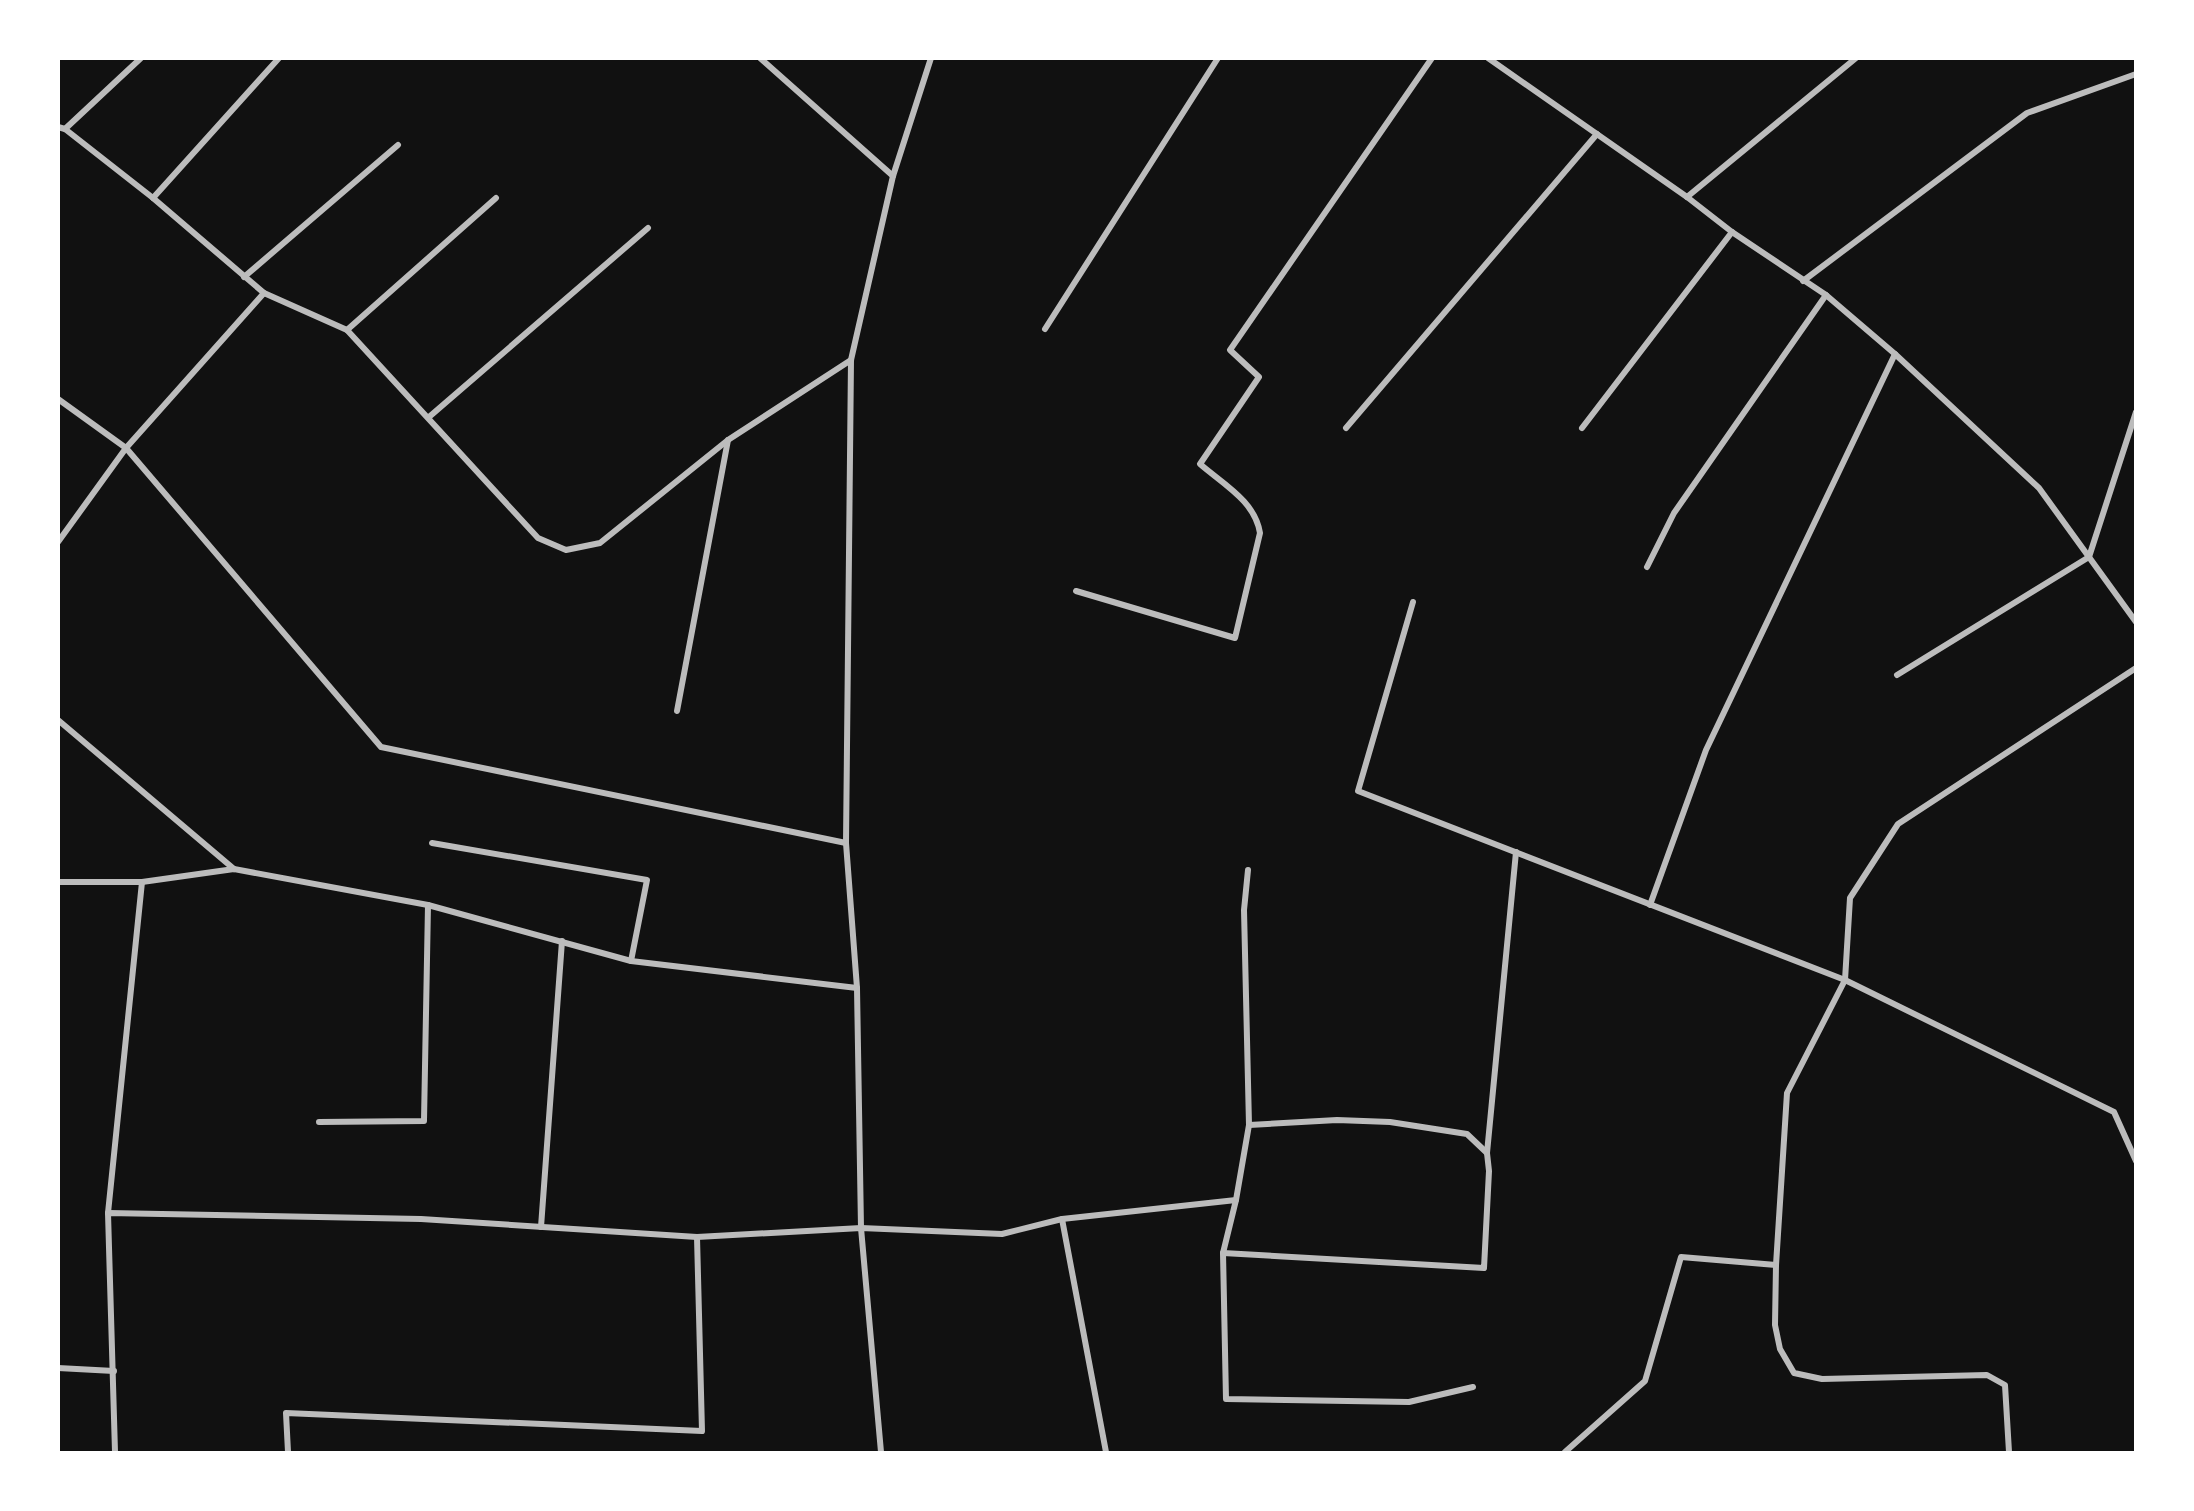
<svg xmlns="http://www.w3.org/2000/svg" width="2194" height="1511" viewBox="0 0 2194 1511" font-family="'Source Serif 4',serif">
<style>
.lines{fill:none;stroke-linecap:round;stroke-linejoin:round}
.minor{stroke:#bcbcbc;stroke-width:6}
</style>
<rect width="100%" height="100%" fill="#111"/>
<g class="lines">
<!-- minor -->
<g class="minor">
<path d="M760,58L893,176"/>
<path d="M1488,58L1687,197L1732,232L1826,295L1895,354L2039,488L2136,622"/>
<path d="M58,127L65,129L153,198L264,293L347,330L538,538L566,550L600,543L728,440L851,360"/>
<path d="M65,129L141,58"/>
<path d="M1687,197L1856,58"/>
<path d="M153,198L279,58"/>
<path d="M244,277L398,145"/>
<path d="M1803,281L2027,113L2136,74"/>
<path d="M1045,329L1218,58"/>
<path d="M347,330L496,198"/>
<path d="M58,399L126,448L381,747L846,843"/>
<path d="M429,417L648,228"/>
<path d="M1346,428L1597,134"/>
<path d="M1582,428L1732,232"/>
<path d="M58,542L126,448L264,293"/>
<path d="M1647,567L1674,513L1826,295"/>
<path d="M1076,591L1235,638L1260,533C1255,501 1223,484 1200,464L1259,377L1230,350L1432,58"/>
<path d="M1413,602L1358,791L1845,980L2114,1112L2136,1161"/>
<path d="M1897,675L2089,557L2136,412"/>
<path d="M677,711L728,440"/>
<path d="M58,720L234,869"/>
<path d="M432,843L647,880L631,961"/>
<path d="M58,882H142L234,869L428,905L631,961L857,988"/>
<path d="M1650,905L1706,750L1895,354"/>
<path d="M319,1122L424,1121L428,905"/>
<path d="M1487,1153L1516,852"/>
<path d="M1236,1200L1223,1253L1226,1399L1409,1402L1473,1387"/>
<path d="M108,1213L142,882"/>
<path d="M1062,1219L1106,1452"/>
<path d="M541,1227L562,941"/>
<path d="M1223,1253L1484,1268L1489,1171L1487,1153L1467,1134L1390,1122L1337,1120L1249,1125"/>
<path d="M58,1368L114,1371"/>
<path d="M115,1452L108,1213L421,1219L697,1237L861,1228L1002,1234L1062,1219L1236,1200L1249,1125L1244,910L1248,870"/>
<path d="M288,1452L286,1413L702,1431L697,1237"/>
<path d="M881,1452L861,1228L857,988L846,843L851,360L893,176L931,58"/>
<path d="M1565,1452L1645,1381L1681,1257L1776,1265"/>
<path d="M2009,1452L2005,1385L1987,1375L1822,1379L1794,1373L1780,1349L1775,1325L1776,1265L1787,1093L1845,980L1850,898L1898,824L2136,668"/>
</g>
</g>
<!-- border -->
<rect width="2194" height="1511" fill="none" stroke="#ffffff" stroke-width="120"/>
</svg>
